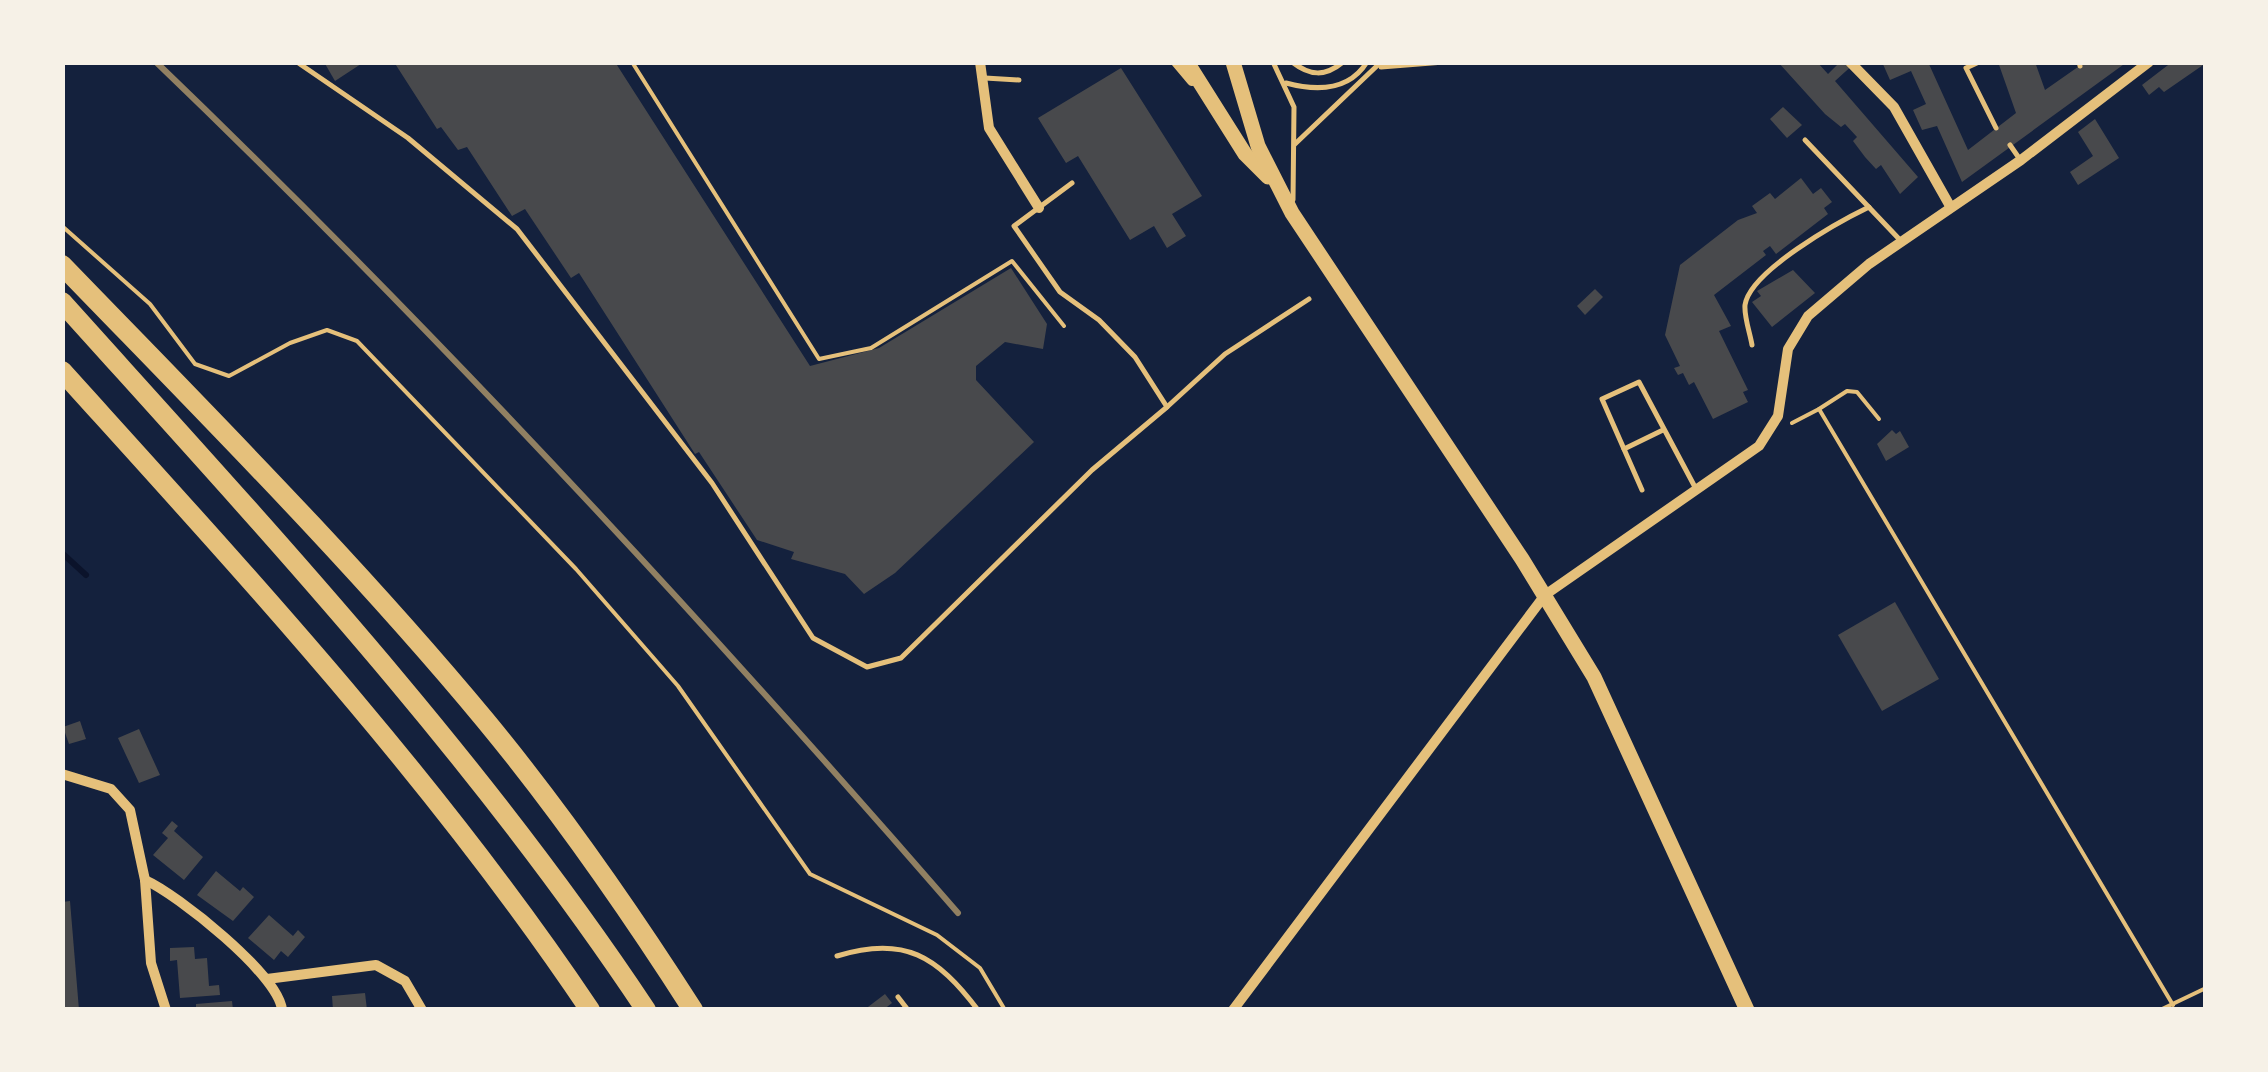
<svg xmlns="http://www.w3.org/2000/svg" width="2268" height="1072" viewBox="0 0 2268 1072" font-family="'Exo 2',sans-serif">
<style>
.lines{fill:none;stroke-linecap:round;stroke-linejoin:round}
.stream{stroke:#0b132b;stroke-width:6}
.building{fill:#48494c}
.path{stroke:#e5c07b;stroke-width:4}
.service{stroke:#e5c07b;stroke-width:5}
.minor{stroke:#e5c07b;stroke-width:10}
.primary{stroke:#e5c07b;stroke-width:15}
.motorway{stroke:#e5c07b;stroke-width:20}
.rail{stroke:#918062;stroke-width:6}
</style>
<rect width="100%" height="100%" fill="#14213d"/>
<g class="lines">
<!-- stream -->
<path class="stream" d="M62,553L86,575"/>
</g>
<!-- building -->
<g class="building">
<path d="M324,62H364L335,81Z"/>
<path d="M394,62H615L810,366L879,348L1011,268L1047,324L1043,349L1005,342L976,366V380L1034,442L895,573L864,594L845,574L791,559L794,552L757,540L699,452L695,454L579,273L571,278L525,209L512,216L467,147L458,150L441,127L437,129Z"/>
<path d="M1778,62H1817L1828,74L1840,62H1856L1835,81L1918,177L1900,194L1881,165L1876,169L1865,157L1853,141L1857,137L1845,124L1841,127L1825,114Z"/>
<path d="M1882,62H1928L1968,150L2016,113L1998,62H2035L2045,90L2085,62H2127L1962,182L1937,126L1922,130L1913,110L1926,104L1911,71L1890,80Z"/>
<path d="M2172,62L2206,63L2164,92L2159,87L2149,95L2142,85Z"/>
<path d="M1121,68L1202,196L1172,214L1186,236L1167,248L1154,226L1130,240L1078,156L1066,163L1038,118Z"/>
<path d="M1783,107L1802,125L1787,138L1770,119Z"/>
<path d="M2095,119L2119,158L2078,185L2070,172L2093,156L2078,132Z"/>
<path d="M1801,178L1813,194L1821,188L1832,202L1824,208L1828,214L1776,254L1770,246L1763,251L1766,255L1714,295L1731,326L1719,331L1748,390L1743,392L1748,402L1713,419L1694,382L1689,385L1683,373L1678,375L1674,368L1680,366L1665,335L1680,265L1738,220L1757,213L1752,206L1770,193L1775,199Z"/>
<path d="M1793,270L1815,293L1772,327L1752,302L1761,296L1757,291Z"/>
<path d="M1595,289L1603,297L1585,315L1577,306Z"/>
<path d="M1892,430L1896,434L1900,431L1909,447L1886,461L1877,444Z"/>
<path d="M1895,602L1939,679L1882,711L1838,635Z"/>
<path d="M80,721L86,739L69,744L63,727Z"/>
<path d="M139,729L160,775L139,783L118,738Z"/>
<path d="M172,821L178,826L174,831L203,857L184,880L153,855L168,838L162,833Z"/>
<path d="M216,871L240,891L243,887L254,897L233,921L197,895Z"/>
<path d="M70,901L79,1010H62V902Z"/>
<path d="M269,915L293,936L298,930L305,937L288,957L281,951L274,960L248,938Z"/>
<path d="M194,947L195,959L207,958L209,986L219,985L220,995L180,998L177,960L170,961V948Z"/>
<path d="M365,993L367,1010H333L332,996Z"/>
<path d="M885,994L892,1003L883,1010H864Z"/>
<path d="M232,1001L233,1010H196V1004Z"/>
</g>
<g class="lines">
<!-- path -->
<g class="path">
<path d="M632,62L819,359L871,348L1012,261L1064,326"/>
<path d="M62,226L150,304L195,364L229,376L290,343L327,330L357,341L576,569L678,686L810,874L937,935L980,968L1005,1010"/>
<path d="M1819,409L1847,391L1857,392L1879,419"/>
<path d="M1792,423L1819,409L2173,1005"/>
<path d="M2160,1010L2206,988"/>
</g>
<!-- service -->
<g class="service">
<path d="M297,62L408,138L517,229L712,483L813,638L867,667L901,658L1092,470L1167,407L1135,357L1099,320L1060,292L1014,226L1072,183"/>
<path d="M1273,62L1294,107L1293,200"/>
<path d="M1292,62C1310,76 1325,77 1343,62"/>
<path d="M1979,62L1966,68L1996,128"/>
<path d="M2079,62L2080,66"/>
<path d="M1381,67L1444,62"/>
<path d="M985,78L1019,80"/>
<path d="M1286,83C1316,91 1349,91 1367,62"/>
<path d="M1805,140L1901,241"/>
<path d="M1295,144L1381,62"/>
<path d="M2010,145L2019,158"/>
<path d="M1752,345C1750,333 1744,317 1745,305C1750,271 1838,222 1869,207"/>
<path d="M1167,407L1225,354L1309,299"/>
<path d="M1624,449L1663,430"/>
<path d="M1642,490L1602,399L1639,382L1696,489"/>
<path d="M837,956C904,935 937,956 978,1010"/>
<path d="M898,997L908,1010"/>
</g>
<!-- minor -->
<g class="minor">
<path d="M980,62L989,128L1039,208"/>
<path d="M1176,62L1192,81"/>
<path d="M1850,62L1894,107L1950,206"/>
<path d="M62,774L111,789L130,810L145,880L151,963L166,1010"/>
<path d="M145,880C177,894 279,975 282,1010"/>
<path d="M267,979L376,965L405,981L422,1010"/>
<path d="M1233,1010L1545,595L1759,446L1778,416L1788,349L1808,316L1869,264L2021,160L2149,62"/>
</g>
<!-- primary -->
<g class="primary">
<path d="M1187,62L1245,154L1268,177"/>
<path d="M1233,62L1258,146L1292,213L1522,559L1594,677L1747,1010"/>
</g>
<!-- motorway -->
<g class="motorway">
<path d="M62,265C206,414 353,561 485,720C561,812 629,910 693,1010"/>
<path d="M62,302C267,530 476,754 646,1010"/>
<path d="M62,371C248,577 435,779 590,1010"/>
</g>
<!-- rail -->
<path class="rail" d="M156,62C438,333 702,618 958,913"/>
</g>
<!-- border -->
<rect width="2268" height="1072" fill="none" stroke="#f6f1e7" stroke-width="130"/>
</svg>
